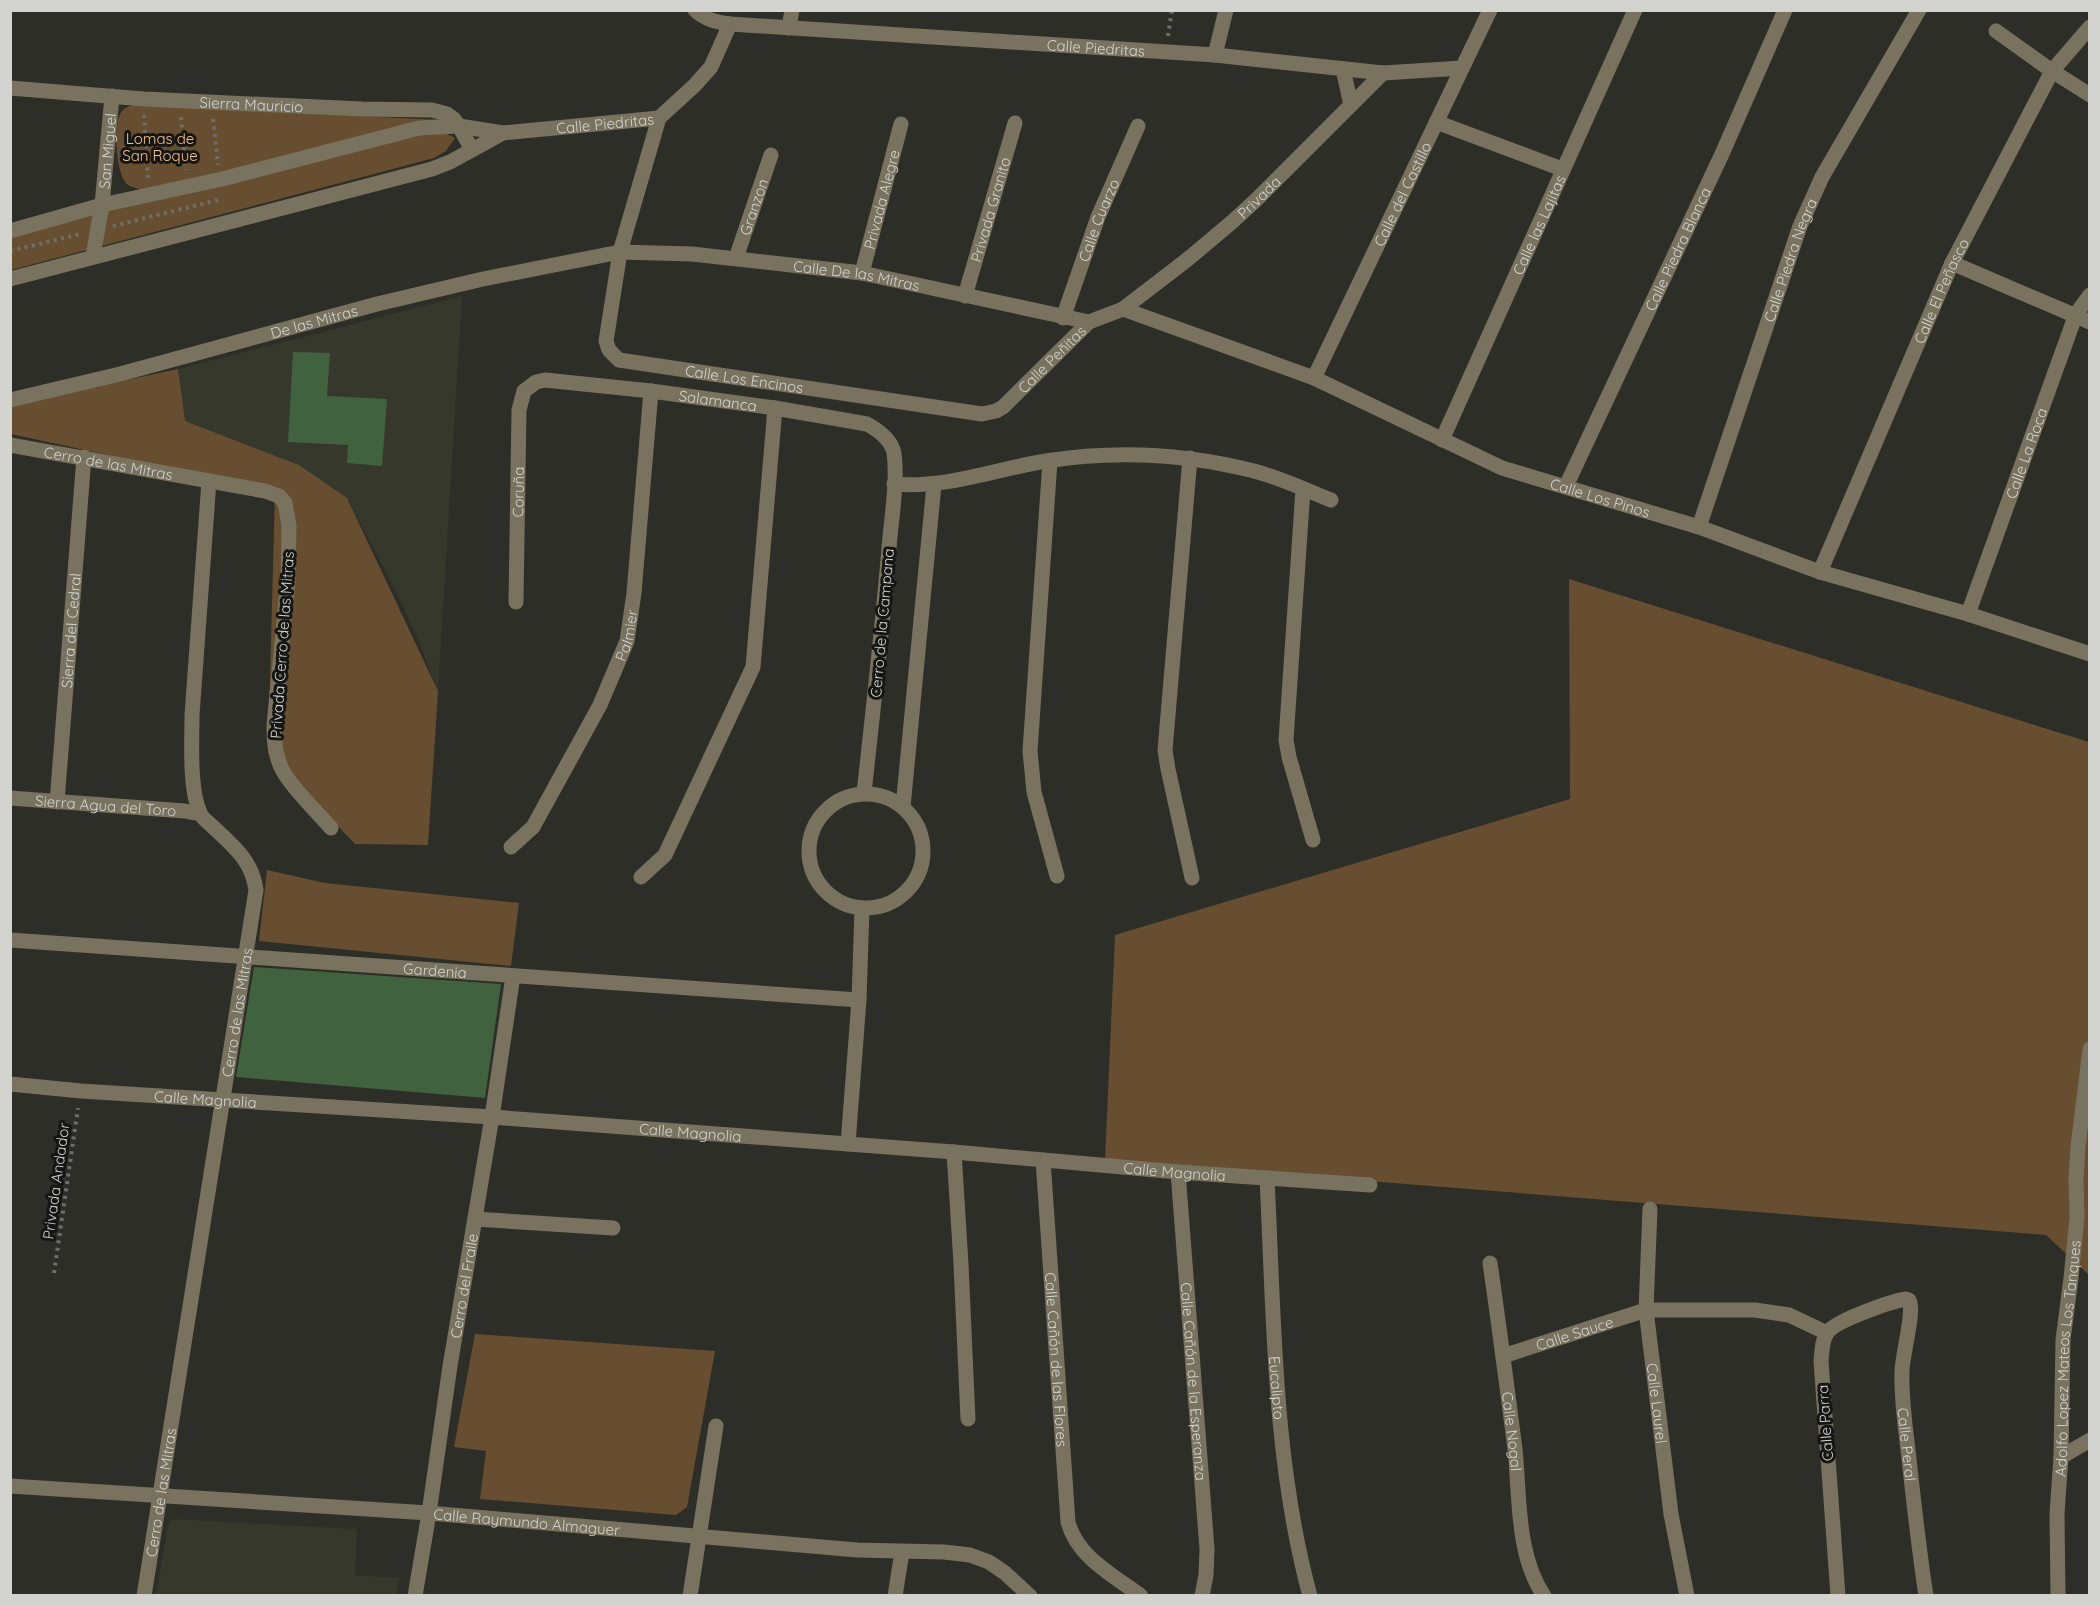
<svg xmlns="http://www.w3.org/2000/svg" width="2100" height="1606" viewBox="0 0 2100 1606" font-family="Quicksand,sans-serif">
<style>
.built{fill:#35382b}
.green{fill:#674e31}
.building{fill:#41623e}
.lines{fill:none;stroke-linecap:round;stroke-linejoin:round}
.path{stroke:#6d6e68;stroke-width:4;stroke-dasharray:3 4.5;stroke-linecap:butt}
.minor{stroke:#78725e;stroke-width:15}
.labels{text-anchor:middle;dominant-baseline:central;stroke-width:6;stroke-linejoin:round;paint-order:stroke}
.street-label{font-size:15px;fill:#d3d4d0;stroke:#151613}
.park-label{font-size:15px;fill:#f6c084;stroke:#151613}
</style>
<rect width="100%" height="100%" fill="#2d2e27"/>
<!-- built -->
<g class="built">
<path d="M462,296L438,691L418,640L393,585L347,498L299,465L184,421L178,369Z"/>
<path d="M173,1519L357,1529L355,1575L399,1578L396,1595H156L168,1525Z"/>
</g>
<!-- green -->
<g class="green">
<path d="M144,103L212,109L442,120L149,192C143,190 132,188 127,184C116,174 112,122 122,111C127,105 136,105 144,103Z"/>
<path d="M435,128L455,138L446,151L434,158L11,270L10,233Z"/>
<path d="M178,369L185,421L299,465L347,498L438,691L428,845L355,844L268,753L275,491L11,434L10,405Z"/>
<path d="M1569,579L2089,742V1275L2046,1235L1105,1160L1115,935L1570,799Z"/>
<path d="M267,870L325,883L519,903L511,966L259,941Z"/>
<path d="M475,1334L715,1351L687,1507L676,1515L480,1499L486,1451L454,1447Z"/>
</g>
<!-- building -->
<g class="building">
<path d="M293,352L330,353L327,396L387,399L382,466L347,463L348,445L288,442Z"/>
<path d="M254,967L501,984L485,1098L236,1077Z"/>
</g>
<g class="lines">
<!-- path -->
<g class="path">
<path d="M1168,36L1172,10"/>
<path d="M144,115L148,179"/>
<path d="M181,117L186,170"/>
<path d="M213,119L218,165"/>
<path d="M113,226L222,199"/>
<path d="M10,251L80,234"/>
<path d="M54,1273L78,1108"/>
</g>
<!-- minor -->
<g class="minor">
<path id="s1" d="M695,10C706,20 716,22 730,24L1215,55L1383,73L1462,68"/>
<path d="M789,28L792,10"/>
<path d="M1996,31L2052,71L2090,95"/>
<path d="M1215,55L1226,10"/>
<path d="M1343,69L1351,105"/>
<path id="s2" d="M10,88L144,99L362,109L432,110L447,114L454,119L459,126L472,150"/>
<path id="s3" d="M659,118L620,252L606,341L609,350L619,360L982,414L996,411L1003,407L1089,322L1123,309L1188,259L1232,222L1256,200L1383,73"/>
<path d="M1436,122L1562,169"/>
<path id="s4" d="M10,231L102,205L222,179L419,128L459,126L503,133L659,118L695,85L711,67L730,24"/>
<path id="s5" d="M93,256L102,205L112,96"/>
<path id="s6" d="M736,258L771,155"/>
<path d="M1952,263L2090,322"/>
<path id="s7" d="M862,273L901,124"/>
<path d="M10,279L432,169L450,162L503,133"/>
<path id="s8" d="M965,296L1015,123"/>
<path id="s9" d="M1123,309L1314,378L1502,468L1699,527L1820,572L1968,614L2090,654"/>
<path id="s10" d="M1063,318L1098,217L1138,126"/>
<path id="s11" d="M1314,378L1490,10"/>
<path id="s12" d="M10,400L120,374L377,304L483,279L620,252L692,254L862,273L1089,322"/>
<path id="s13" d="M1442,440L1635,10"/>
<path id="s14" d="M10,445L265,491L279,496L285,503L289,526L288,581L274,725C274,741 275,757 283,771C291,787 318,813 331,828"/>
<path d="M1190,458L1165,750L1168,769L1192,878"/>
<path d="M1050,461L1030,751L1034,792L1057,876"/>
<path d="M894,484C945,489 996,469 1046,461C1115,450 1187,454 1254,471C1281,478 1306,490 1331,500"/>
<path id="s15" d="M1566,486L1722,154L1785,10"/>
<path d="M1303,489L1286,740L1289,757L1313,840"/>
<path id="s16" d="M1699,527L1800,226L1822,177L1919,10"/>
<path id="s17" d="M1820,572L1952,263L2052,71L2090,27"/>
<path id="s18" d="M516,602L519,410L524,391L536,382L545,380L651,391L775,408L867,424C878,430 891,439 894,453C898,480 891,521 889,548C882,630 873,712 864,793"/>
<path id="s19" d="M1968,614L2076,314L2090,295"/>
<circle cx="866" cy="851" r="57"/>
<path id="s20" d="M10,798L185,811L200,814"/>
<path id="s21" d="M57,802L84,457"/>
<path d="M903,807L934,485"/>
<path id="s22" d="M511,847L533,827L600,705L627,641L634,593L651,391"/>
<path d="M641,877L665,855L753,667L775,408"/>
<path id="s23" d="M10,940L859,1000"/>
<path id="s24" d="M10,1084L81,1091L492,1117L954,1152L1178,1172L1370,1185"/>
<path d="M848,1144L859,1000L862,908"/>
<path d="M954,1152L961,1264L968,1419"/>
<path id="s25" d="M1043,1160L1068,1522C1077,1557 1113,1575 1141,1596"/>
<path id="s26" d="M1178,1172L1207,1549L1206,1575L1202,1596"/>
<path id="s27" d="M1267,1178C1274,1317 1273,1460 1310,1596"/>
<path id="s28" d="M1650,1209L1646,1310L1671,1514L1687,1596"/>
<path d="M475,1219L613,1228"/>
<path id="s29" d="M1490,1263C1499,1325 1507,1387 1515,1449C1520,1497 1516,1554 1544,1596"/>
<path id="s30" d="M1503,1356L1646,1310H1755L1789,1315L1827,1333"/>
<path d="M2061,1457L2090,1440"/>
<path id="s31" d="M10,1486L429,1513L857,1550L944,1552L970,1555L989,1562L1005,1573L1030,1596"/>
<path id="s32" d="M144,1596L256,890C252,860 233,846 212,826C208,822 202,818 200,813C189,788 192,742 192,715L209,481"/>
<path id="s33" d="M415,1596L429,1513L450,1366L492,1117L513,976"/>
<path d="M690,1596L716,1426"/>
<path d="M895,1596L902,1552"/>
<path id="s34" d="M1838,1596L1821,1361C1822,1352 1822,1340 1827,1333C1834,1321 1892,1301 1906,1299L1909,1300C1915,1312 1902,1354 1902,1372C1901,1401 1906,1430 1909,1459C1914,1505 1919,1550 1926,1596"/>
<path id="s35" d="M2058,1596L2057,1513L2061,1457L2063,1340L2071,1278L2077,1217L2076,1179L2078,1147L2090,1049"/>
</g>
</g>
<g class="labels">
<!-- street labels -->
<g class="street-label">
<text stroke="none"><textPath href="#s1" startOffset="405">Calle Piedritas</textPath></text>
<text stroke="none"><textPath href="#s2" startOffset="242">Sierra Mauricio</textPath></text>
<text stroke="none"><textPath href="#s4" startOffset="609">Calle Piedritas</textPath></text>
<text stroke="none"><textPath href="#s5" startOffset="106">San Miguel</textPath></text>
<text stroke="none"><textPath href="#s11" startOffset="204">Calle del Castillo</textPath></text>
<text stroke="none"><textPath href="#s3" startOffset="976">Privada</textPath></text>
<text stroke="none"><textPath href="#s7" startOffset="76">Privada Alegre</textPath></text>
<text stroke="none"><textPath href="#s6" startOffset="54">Granzon</textPath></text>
<text stroke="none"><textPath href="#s8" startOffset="90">Privada Granito</textPath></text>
<text stroke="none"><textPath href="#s10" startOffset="104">Calle Cuarzo</textPath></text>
<text stroke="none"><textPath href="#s13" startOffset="236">Calle las Lajitas</textPath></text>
<text stroke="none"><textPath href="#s15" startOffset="262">Calle Piedra Blanca</textPath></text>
<text stroke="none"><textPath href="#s16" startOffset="282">Calle Piedra Negra</textPath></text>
<text stroke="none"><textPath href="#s12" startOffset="866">Calle De las Mitras</textPath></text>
<text stroke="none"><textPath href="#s17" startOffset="306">Calle El Peñasco</textPath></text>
<text stroke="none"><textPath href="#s12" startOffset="314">De las Mitras</textPath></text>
<text stroke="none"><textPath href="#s3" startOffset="711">Calle Peñitas</textPath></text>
<text stroke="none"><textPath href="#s3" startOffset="380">Calle Los Encinos</textPath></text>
<text stroke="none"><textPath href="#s18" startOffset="410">Salamanca</textPath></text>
<text stroke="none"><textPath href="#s19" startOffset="171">Calle La Roca</textPath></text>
<text stroke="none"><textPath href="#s14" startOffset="100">Cerro de las Mitras</textPath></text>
<text stroke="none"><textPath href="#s18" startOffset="110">Coruña</textPath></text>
<text stroke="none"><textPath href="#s9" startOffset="514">Calle Los Pinos</textPath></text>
<text transform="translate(882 623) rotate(-85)">Cerro de la Campana</text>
<text stroke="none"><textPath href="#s21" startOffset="172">Sierra del Cedral</textPath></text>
<text stroke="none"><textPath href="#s22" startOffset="244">Palmier</textPath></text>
<text transform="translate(282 645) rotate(-86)">Privada Cerro de las Mitras</text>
<text stroke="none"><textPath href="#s20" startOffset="96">Sierra Agua del Toro</textPath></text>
<text stroke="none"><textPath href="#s23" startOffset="426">Gardenia</textPath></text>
<text stroke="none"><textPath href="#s32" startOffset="591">Cerro de las Mitras</textPath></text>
<text stroke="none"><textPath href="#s24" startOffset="196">Calle Magnolia</textPath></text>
<text stroke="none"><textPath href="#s24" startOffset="682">Calle Magnolia</textPath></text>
<text stroke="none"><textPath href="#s24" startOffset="1168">Calle Magnolia</textPath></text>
<text transform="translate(56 1181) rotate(-82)">Privada Andador</text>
<text stroke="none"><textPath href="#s33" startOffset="314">Cerro del Fraile</textPath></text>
<text stroke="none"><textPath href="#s30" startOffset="75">Calle Sauce</textPath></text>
<text stroke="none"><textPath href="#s35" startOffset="238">Adolfo Lopez Mateos Los Tanques</textPath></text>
<text stroke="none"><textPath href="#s25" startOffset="200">Calle Cañón de las Flores</textPath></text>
<text stroke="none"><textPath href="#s26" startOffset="210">Calle Cañón de la Esperanza</textPath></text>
<text stroke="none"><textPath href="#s27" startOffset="210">Eucalipto</textPath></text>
<text stroke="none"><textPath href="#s28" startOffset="195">Calle Laurel</textPath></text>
<text transform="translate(1825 1423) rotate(-94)">Calle Parra</text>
<text stroke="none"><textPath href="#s29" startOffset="170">Calle Nogal</textPath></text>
<text stroke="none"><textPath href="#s34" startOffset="500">Calle Peral</textPath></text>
<text stroke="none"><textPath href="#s32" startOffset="105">Cerro de las Mitras</textPath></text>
<text stroke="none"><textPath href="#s31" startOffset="518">Calle Raymundo Almaguer</textPath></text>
</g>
<!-- park labels -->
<g class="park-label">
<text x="160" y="138">Lomas de<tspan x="160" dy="17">San Roque</tspan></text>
</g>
</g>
<!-- border -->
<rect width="2100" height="1606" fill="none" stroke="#d3d4d0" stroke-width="24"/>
</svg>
